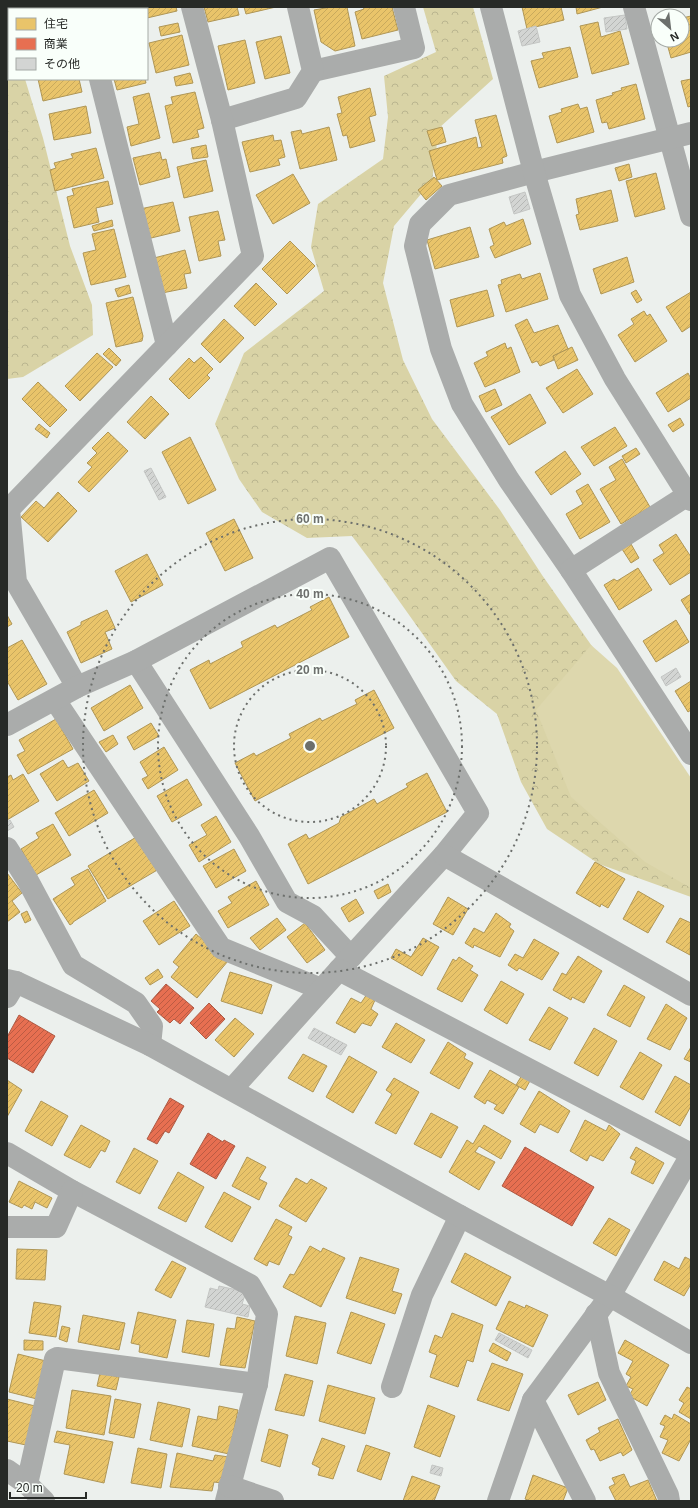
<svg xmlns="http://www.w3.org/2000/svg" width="698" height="1508" viewBox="0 0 698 1508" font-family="Helvetica,'Noto Sans JP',sans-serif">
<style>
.forest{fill:url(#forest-crowns)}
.park{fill:#ddd7ad}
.homes{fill:url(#homes-hatch);stroke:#af9656}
.shops{fill:url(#shops-hatch);stroke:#ad5a44}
.building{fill:url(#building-hatch);stroke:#c4c6c4}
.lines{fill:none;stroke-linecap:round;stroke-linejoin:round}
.minor{stroke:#aaacab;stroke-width:22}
.tertiary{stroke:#aaacab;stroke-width:22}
.ring{fill:none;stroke:#6c6f6c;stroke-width:2;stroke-dasharray:2 4}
.centre{fill:#6c6f6c;stroke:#f9fffa;stroke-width:2}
.ring-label{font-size:12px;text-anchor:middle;font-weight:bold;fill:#6c6f6c;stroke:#f9fffa;stroke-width:4;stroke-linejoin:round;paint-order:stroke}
</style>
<defs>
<pattern id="forest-crowns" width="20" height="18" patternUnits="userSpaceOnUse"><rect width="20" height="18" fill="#d9d3a6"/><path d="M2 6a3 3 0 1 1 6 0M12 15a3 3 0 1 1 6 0" fill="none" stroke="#bab58f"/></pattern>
<pattern id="homes-hatch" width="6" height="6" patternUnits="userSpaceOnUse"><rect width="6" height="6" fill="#e9c46a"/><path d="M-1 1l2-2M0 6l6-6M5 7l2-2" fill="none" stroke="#c8a95c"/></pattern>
<pattern id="shops-hatch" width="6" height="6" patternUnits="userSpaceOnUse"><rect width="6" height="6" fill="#e76f51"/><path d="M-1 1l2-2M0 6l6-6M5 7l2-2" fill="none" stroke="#bb5b43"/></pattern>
<pattern id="building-hatch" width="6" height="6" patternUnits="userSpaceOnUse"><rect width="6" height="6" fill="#d3d5d3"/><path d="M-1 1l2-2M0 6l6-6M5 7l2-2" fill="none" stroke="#b5b7b5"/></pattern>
</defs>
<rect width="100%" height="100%" fill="#ecf0ed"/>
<!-- forest -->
<g class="forest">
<path d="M7,7H16L17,9H9V79H25L43,138L70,246L92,305L93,335L23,377L7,379Z"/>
<path d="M423,7H473L493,79L439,128L432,181L394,226L383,283L403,360L432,419L500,510L542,575L601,659L691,845V897L599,864L547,829L521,782L497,714L456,681L370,560L352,536L307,538L262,512L239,479L215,424L244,353L324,291L311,247L318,204L383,159L388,117L384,76L436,52Z"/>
</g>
<!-- park -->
<path class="park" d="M591,645L617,668L691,778V888L645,862L571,797L536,710Z"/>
<!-- homes -->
<g class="homes">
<path d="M26,7H55L47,9H26Z"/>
<path d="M94,7H128L129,9H95Z"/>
<path d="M141,7H176L177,11L147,18V9H141Z"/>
<path d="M204,7H237L239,15L208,22Z"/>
<path d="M244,7H276L246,14Z"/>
<path d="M331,7H347L355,46L335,51L321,42L314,10Z"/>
<path d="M363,7H392L398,30L362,39L355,12L364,9Z"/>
<path d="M522,7H561L564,20L527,29Z"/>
<path d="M576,7H603L577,14Z"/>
<path d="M691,16V52L671,58L666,40H682V18Z"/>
<path d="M598,22L601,37L620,31L629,64L592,74L580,26Z"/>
<path d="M178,23L180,32L161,36L159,27Z"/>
<path d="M182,35L189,65L156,73L149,43Z"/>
<path d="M281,36L290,73L265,79L256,42Z"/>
<path d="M245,40L255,83L228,90L218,46Z"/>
<path d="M570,47L578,77L539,88L531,61L544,58L542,53Z"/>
<path d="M190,73L193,83L176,86L174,77Z"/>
<path d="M38,79H79L82,92L43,101Z"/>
<path d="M114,79H145L146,83L117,90Z"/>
<path d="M691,79V106L688,107L681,81Z"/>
<path d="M636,84L645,119L609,129L607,122L602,123L596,100L613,95L612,93L622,90L621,88Z"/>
<path d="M370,88L376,115L369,117L375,141L350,148L347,135L343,136L337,114L342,113L338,97Z"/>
<path d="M195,92L204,128L197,130L199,137L173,143L165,106L173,104L171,97Z"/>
<path d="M149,93L160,138L131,146L127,127L139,124L133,97Z"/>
<path d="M578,104L580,109L587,107L594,132L557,143L549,116L562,112L561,109Z"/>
<path d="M86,106L91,133L54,140L49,114Z"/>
<path d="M496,115L507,156L502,158L503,163L437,180L429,151L476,137L478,148L482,147L475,120Z"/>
<path d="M329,127L337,160L300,169L291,132L301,130L302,134Z"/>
<path d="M442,127L446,142L432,146L427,131Z"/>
<path d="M273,135L274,141L281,140L285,157L278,159L280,165L250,172L242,142Z"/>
<path d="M206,145L208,157L193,159L191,148Z"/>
<path d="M96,148L104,178L55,191L50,170L56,168L54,163L73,158L71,154Z"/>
<path d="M160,152L162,160L166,159L170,177L140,185L133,158Z"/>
<path d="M206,160L213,191L184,198L177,167Z"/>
<path d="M629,164L632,177L619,181L615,168Z"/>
<path d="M656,173L665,209L635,217L626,181Z"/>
<path d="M293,174L310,203L273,224L256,195Z"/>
<path d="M434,177L442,186L426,200L418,190Z"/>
<path d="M108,181L113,204L96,208L99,222L74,228L67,197L74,195L72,189Z"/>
<path d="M611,190L618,221L580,230L576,215L579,214L576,199Z"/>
<path d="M173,202L180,231L147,239L140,209Z"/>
<path d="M218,211L225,240L218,241L221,256L199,261L189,217Z"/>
<path d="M523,219L531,244L495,258L490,247L494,245L489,229L504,222L506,226Z"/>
<path d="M112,220L113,226L94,231L92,226Z"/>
<path d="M470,227L479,257L435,269L427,240Z"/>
<path d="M114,229L126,277L91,285L83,253L96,250L92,234Z"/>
<path d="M290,241L315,266L287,294L262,269Z"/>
<path d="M185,250L191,273L184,274L187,288L162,293L154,258Z"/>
<path d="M627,257L634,282L601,294L593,269Z"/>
<path d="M540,273L548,299L506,312L498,285L502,284L501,280L520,274L522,279Z"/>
<path d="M256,283L277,304L255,326L234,306Z"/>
<path d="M129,285L131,293L118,297L115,289Z"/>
<path d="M487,290L494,316L457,327L450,300Z"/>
<path d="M636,290L642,300L637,303L631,293Z"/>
<path d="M691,292V326L682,332L666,307Z"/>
<path d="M133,297L143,336L142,341L116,347L106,303Z"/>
<path d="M644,311L647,316L650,314L667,341L635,362L618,335L634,324L631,319Z"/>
<path d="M224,319L244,338L220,363L201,344Z"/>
<path d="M527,319L534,333L558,325L568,349L553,356L554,360L540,366L537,361L532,363L515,325Z"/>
<path d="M505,343L507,349L511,347L520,372L485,387L474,363L488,356L486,352Z"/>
<path d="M572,347L578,360L558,369L553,356Z"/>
<path d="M109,348L121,360L116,366L103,354Z"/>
<path d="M97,353L113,367L80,401L65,386Z"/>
<path d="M201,357L213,369L207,375L210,378L189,399L169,379L189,358L194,363Z"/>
<path d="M577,369L593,394L563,413L546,388Z"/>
<path d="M688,373L691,379V398L668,412L656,393Z"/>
<path d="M38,382L67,410L50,427L22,399Z"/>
<path d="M495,389L502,405L486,412L479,396Z"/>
<path d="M530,394L546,423L509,445L491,417Z"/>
<path d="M151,396L169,414L145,439L127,422Z"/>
<path d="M680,418L684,425L673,432L668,425Z"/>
<path d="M39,424L50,433L47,438L35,429Z"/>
<path d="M615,427L627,446L594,466L581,447Z"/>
<path d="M108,432L128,451L89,492L78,482L92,467L87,463L97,453L92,448Z"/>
<path d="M190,437L216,490L188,504L162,452Z"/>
<path d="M636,448L640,454L626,463L622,456Z"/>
<path d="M565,451L581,474L551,495L535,472Z"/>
<path d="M622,459L650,507L621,524L600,489L616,480L609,467Z"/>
<path d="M588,484L610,522L580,539L566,514L583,504L576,491Z"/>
<path d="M58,492L77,511L48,542L21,517L36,501L44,508Z"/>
<path d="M234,519L253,558L225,571L206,533Z"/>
<path d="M676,534L691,557V572L670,585L653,560L664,553L659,545Z"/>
<path d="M631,544L639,558L631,563L622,549Z"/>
<path d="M147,554L163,585L131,602L115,571Z"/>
<path d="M638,568L652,590L619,610L604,585L614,579L617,581Z"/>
<path d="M691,594V616L681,600Z"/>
<path d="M329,597L349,637L210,709L190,670L209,660L210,664L243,647L241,642L275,625L277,628L312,610L310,607Z"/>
<path d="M107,610L115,628L105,632L112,649L81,663L67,632L81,625V622Z"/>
<path d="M7,615L12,624L7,627Z"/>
<path d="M676,620L689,642L656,662L643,641Z"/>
<path d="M22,640L47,684L18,700L7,681V648Z"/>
<path d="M691,681V710L688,712L675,691Z"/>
<path d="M130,685L143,708L104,731L91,708Z"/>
<path d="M374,690L394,728L255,801L235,763L254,753L256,756L291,738L289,734L320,718L322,721L357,704L355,700Z"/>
<path d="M56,719L73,749L28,774L17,755L25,751L19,740Z"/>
<path d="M151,723L159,736L134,750L127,737Z"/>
<path d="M113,735L118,744L106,752L99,742Z"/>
<path d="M164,747L178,770L148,789L142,779L148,776L140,762Z"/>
<path d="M63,760L68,768L78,763L89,781L57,801L40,774Z"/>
<path d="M427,773L447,812L308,884L288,844L306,834L309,839L339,823L341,817L374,799L377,804L408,787L406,784Z"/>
<path d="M23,774L39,801L7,820V777L11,775L13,780Z"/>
<path d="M187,779L202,805L172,822L157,796Z"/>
<path d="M94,790L108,813L69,836L55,813Z"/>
<path d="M216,816L231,842L199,862L189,845L207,835L201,825Z"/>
<path d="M53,824L71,855L36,875L21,849L39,838L36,833Z"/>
<path d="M138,836L159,869L108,899L88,866Z"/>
<path d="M234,849L246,871L216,888L203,866Z"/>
<path d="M595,862L625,879L608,908L601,904L600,907L576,893Z"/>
<path d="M88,869L106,901L73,922V923L70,925L53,899L75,885L71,878Z"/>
<path d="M7,873L22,893L12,901L20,912L7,922Z"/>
<path d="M256,881L269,905L228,928L218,911L232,903L228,897Z"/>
<path d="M388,884L391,892L378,899L374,891Z"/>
<path d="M638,891L664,906L648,933L623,919Z"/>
<path d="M448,897L468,909L453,935L433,924Z"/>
<path d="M356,899L364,913L349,922L341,908Z"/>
<path d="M174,901L190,926L159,945L143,921Z"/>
<path d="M27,911L31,920L25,923L21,914Z"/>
<path d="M496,913L511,924L509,927L514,931L500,957L474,945L473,948L465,943L474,928L484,933Z"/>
<path d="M277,918L286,930L260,950L250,938Z"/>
<path d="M680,918L691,923L690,955L666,942Z"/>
<path d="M305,923L325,950L307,963L287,937Z"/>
<path d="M196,934L228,961L197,998L171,977L179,967L173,962Z"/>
<path d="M423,938L439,947L422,976L391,958L396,949L411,957Z"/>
<path d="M534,939L559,953L542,980L519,968L517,971L508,965L515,954L523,958Z"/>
<path d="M578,956L602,971L584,1003L572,997L571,1000L553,990L562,973L566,975Z"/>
<path d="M459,957L473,966L470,970L478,975L462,1002L437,989L453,959L456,961Z"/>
<path d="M158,969L163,977L150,985L145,978Z"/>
<path d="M230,972L272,985L262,1014L221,1001Z"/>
<path d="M501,981L524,994L507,1024L484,1010Z"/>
<path d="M624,985L645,997L630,1027L607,1015Z"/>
<path d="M367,994L375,1000L371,1009L378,1014L371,1026L362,1023L355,1033L336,1023L351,998L361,1003Z"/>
<path d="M666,1004L687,1018L670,1050L647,1039Z"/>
<path d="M549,1007L568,1018L550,1050L529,1040Z"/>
<path d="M235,1018L254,1034L234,1057L215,1040Z"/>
<path d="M396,1023L425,1040L411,1063L382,1047Z"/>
<path d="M594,1028L617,1041L598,1076L574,1063Z"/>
<path d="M448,1042L466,1054L464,1058L473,1063L459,1089L430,1073Z"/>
<path d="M691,1047V1062L684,1059Z"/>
<path d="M640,1052L662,1065L643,1100L620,1087Z"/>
<path d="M303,1054L327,1066L313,1092L288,1078Z"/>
<path d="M349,1056L377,1072L353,1113L326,1097Z"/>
<path d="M490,1070L519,1087L503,1114L494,1109L497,1105L487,1100L485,1104L474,1097Z"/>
<path d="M522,1075L531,1079L525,1090L516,1085Z"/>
<path d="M675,1076L691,1085V1106L680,1126L655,1112Z"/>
<path d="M394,1078L419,1092L396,1134L375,1123L392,1094L386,1090Z"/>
<path d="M7,1080L22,1090L7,1117Z"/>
<path d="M539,1091L570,1111L558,1133L540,1124L535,1133L520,1124Z"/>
<path d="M41,1101L68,1116L52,1146L25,1131Z"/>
<path d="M431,1113L458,1127L441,1158L414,1144Z"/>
<path d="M585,1120L606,1131L609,1125L620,1134L603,1161L590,1155L587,1161L570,1151Z"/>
<path d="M81,1125L110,1141L105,1152L101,1150L90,1168L64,1155Z"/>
<path d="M484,1125L511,1141L501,1159L479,1146L475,1152L495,1162L479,1190L449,1172L467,1140L473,1144Z"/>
<path d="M636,1147L664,1163L653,1184L631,1173L636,1161L630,1158Z"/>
<path d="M134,1148L158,1161L140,1194L116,1182Z"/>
<path d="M247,1157L266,1167L259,1179L267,1183L259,1200L232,1186Z"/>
<path d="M178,1172L204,1187L186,1222L158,1208Z"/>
<path d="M296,1178L307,1184L311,1179L327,1188L306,1222L279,1206Z"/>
<path d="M19,1181L52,1198L47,1208L35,1202L32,1209L24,1205L22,1208L9,1202Z"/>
<path d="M224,1192L251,1207L232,1242L205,1227Z"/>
<path d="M609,1218L630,1230L616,1256L593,1243Z"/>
<path d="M276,1219L292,1227L288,1235L292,1237L279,1265L269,1261L267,1266L254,1259Z"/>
<path d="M310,1246L321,1252L323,1248L345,1258L321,1307L283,1287L290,1274L294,1275Z"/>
<path d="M17,1249L47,1250L45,1280L16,1279Z"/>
<path d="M465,1253L511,1277L496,1306L451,1282Z"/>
<path d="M360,1257L399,1269L392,1291L402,1294L395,1314L346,1298Z"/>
<path d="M685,1257L691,1260L690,1266L691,1284L684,1296L654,1280L664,1261L679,1269Z"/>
<path d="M172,1261L186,1268L171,1298L155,1290Z"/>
<path d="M509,1301L525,1308L526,1305L548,1315L533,1347L496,1329Z"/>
<path d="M34,1302L61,1306L56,1337L29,1333Z"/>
<path d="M138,1312L176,1320L167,1358L139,1352L140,1345L131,1343Z"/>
<path d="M351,1312L385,1324L371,1364L337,1353Z"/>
<path d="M452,1313L483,1325L473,1362L467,1360L458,1387L430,1377L437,1355L429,1352L435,1335L442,1338Z"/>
<path d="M83,1315L125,1323L119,1350L78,1342Z"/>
<path d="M295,1316L326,1323L317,1364L286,1356Z"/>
<path d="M237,1317L255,1321L245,1368L220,1365L227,1328L235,1329Z"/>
<path d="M187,1320L214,1324L209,1357L182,1352Z"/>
<path d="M62,1326L70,1328L67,1342L59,1339Z"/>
<path d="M24,1340L43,1341V1350H24Z"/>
<path d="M625,1340L669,1365L647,1406L629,1396L633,1389L626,1386L631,1377L626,1374L633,1361L618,1353Z"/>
<path d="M493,1343L511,1353L507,1361L489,1351Z"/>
<path d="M18,1354L46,1361L37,1399L9,1392Z"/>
<path d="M492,1363L523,1374L509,1411L477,1400Z"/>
<path d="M100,1373L119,1377L116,1390L97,1386Z"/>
<path d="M285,1374L313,1381L304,1416L275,1410Z"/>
<path d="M598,1382L606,1400L578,1415L568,1395Z"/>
<path d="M328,1385L375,1398L365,1434L319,1421Z"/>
<path d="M687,1387L691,1389V1419L679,1412L684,1403L679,1400Z"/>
<path d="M72,1390L111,1396L104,1435L66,1428Z"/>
<path d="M7,1399L35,1406L26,1445L7,1441Z"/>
<path d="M115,1399L141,1404L134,1438L109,1433Z"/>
<path d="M158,1402L190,1409L182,1447L150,1440Z"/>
<path d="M428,1405L455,1416L440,1457L414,1447Z"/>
<path d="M219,1406L238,1410L229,1454L192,1446L198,1416L217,1420Z"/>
<path d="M674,1414L691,1424V1439L679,1461L662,1453L668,1440L660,1437L665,1426L660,1424L665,1415L672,1419Z"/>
<path d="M618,1419L632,1450L623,1456L621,1452L600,1461L594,1449L591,1450L586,1440L600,1432L598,1428Z"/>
<path d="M269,1429L288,1435L280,1467L261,1461Z"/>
<path d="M57,1431L113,1442L104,1483L64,1474L70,1445L54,1442Z"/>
<path d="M322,1438L345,1446L333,1479L318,1475L320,1468L312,1464Z"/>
<path d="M366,1445L390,1453L381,1480L357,1471Z"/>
<path d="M138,1448L167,1454L161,1488L131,1483Z"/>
<path d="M177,1453L213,1461L215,1455L229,1457L222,1483L214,1482L212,1491L170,1487Z"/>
<path d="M624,1474L630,1487L648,1480L657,1501H616L609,1487L615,1484L612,1478Z"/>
<path d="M533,1475L568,1488L563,1501H531L525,1499Z"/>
<path d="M412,1476L440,1486L434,1501H403Z"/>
</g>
<!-- shops -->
<g class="shops">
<path d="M166,984L194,1008L180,1024L174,1019L170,1023L157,1012L160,1009L151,1001Z"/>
<path d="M209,1003L225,1019L206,1039L190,1023Z"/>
<path d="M19,1015L55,1036L33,1073L7,1058V1037Z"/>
<path d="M170,1098L184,1106L169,1133L165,1131L157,1144L147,1139Z"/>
<path d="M208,1133L223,1142L224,1140L235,1146L216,1179L190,1164Z"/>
<path d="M525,1147L594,1187L572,1226L502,1186Z"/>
</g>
<!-- building -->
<g class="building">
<path d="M625,15L627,29L606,32L604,18Z"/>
<path d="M536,26L540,42L522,46L518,31Z"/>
<path d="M525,192L530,209L514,214L509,197Z"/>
<path d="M151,468L166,497L159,500L144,471Z"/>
<path d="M676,668L681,677L666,686L661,677Z"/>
<path d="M10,820L14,827L7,831V822Z"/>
<path d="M314,1028L347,1045L341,1055L308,1038Z"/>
<path d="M219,1286L246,1292L242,1304L250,1306L248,1317L205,1307L210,1288L218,1290Z"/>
<path d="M499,1333L532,1350L528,1358L495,1340Z"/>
<path d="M432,1465L443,1468L441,1476L430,1473Z"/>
</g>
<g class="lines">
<!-- minor -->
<g class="minor">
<path d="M82,7L83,9"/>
<path d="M634,7L691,216"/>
<path d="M313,71L414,48L404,7"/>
<path d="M100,79L167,345"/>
<path d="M222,120L296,98L313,71L298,7"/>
<path d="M691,133L534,172L449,195L420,224L415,246L441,349L462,404L509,480L571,570L691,754"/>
<path d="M571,570L691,493"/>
<path d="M136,661L249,836L287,902L313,916L351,957"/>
<path d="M77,687L16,582L9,509L253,256L222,120L192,7"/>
<path d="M55,700L221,948L321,989"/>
<path d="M7,725L77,687L136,661L330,558L478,813L444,855L339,970L232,1089"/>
<path d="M7,848L28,881L73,965L136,1003L152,1026L150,1045"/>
<path d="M444,855L691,995"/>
<path d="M339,970L691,1154"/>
<path d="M7,997L16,982"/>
<path d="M7,1153L72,1191L250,1285L267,1314L257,1384L226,1501"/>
<path d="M7,1227H56L72,1191"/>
<path d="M596,1314L609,1373L668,1495L669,1501"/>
<path d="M392,1387L422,1295L460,1216"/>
<path d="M533,1400L585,1501"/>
<path d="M7,1470L27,1484L44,1501"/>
<path d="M27,1484L55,1359L57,1358L257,1384"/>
<path d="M229,1486L273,1501"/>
<path d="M498,1501L533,1400L610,1296L691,1155"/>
</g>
<!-- tertiary -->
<g class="tertiary">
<path d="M491,7L534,172L570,295L615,379L691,500"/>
<path d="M7,980L16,982L150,1045L460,1216L610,1296L691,1343"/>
</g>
</g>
<!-- distance rings -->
<g class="ring">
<circle cx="310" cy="746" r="76"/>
<circle cx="310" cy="746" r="152"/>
<circle cx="310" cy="746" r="227"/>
</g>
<circle cx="310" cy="746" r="6" class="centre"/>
<g class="ring-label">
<text x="310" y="523">60 m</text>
<text x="310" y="598">40 m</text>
<text x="310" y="674">20 m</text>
</g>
<!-- border -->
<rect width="698" height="1508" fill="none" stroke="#272a27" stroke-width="16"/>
<!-- legend -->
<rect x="8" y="8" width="140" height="72" fill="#f9fffa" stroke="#a5aaa6"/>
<rect x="16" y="18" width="20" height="12" fill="#e9c46a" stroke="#a5aaa6"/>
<text x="44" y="28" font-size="12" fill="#272a27">住宅</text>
<rect x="16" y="38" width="20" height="12" fill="#e76f51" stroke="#a5aaa6"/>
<text x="44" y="48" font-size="12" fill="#272a27">商業</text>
<rect x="16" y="58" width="20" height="12" fill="#d3d5d3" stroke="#a5aaa6"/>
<text x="44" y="68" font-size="12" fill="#272a27">その他</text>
<!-- north arrow -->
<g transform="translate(670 28) rotate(152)"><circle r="19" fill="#f9fffa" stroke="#a5aaa6"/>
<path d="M0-3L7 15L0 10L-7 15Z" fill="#6c6f6c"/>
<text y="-6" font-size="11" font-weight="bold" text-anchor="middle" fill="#272a27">N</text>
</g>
<!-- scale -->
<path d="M10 1492v6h76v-6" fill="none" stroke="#272a27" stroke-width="2"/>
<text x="16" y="1492" font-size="12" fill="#272a27" stroke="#f9fffa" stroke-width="3" paint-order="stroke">20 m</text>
</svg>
